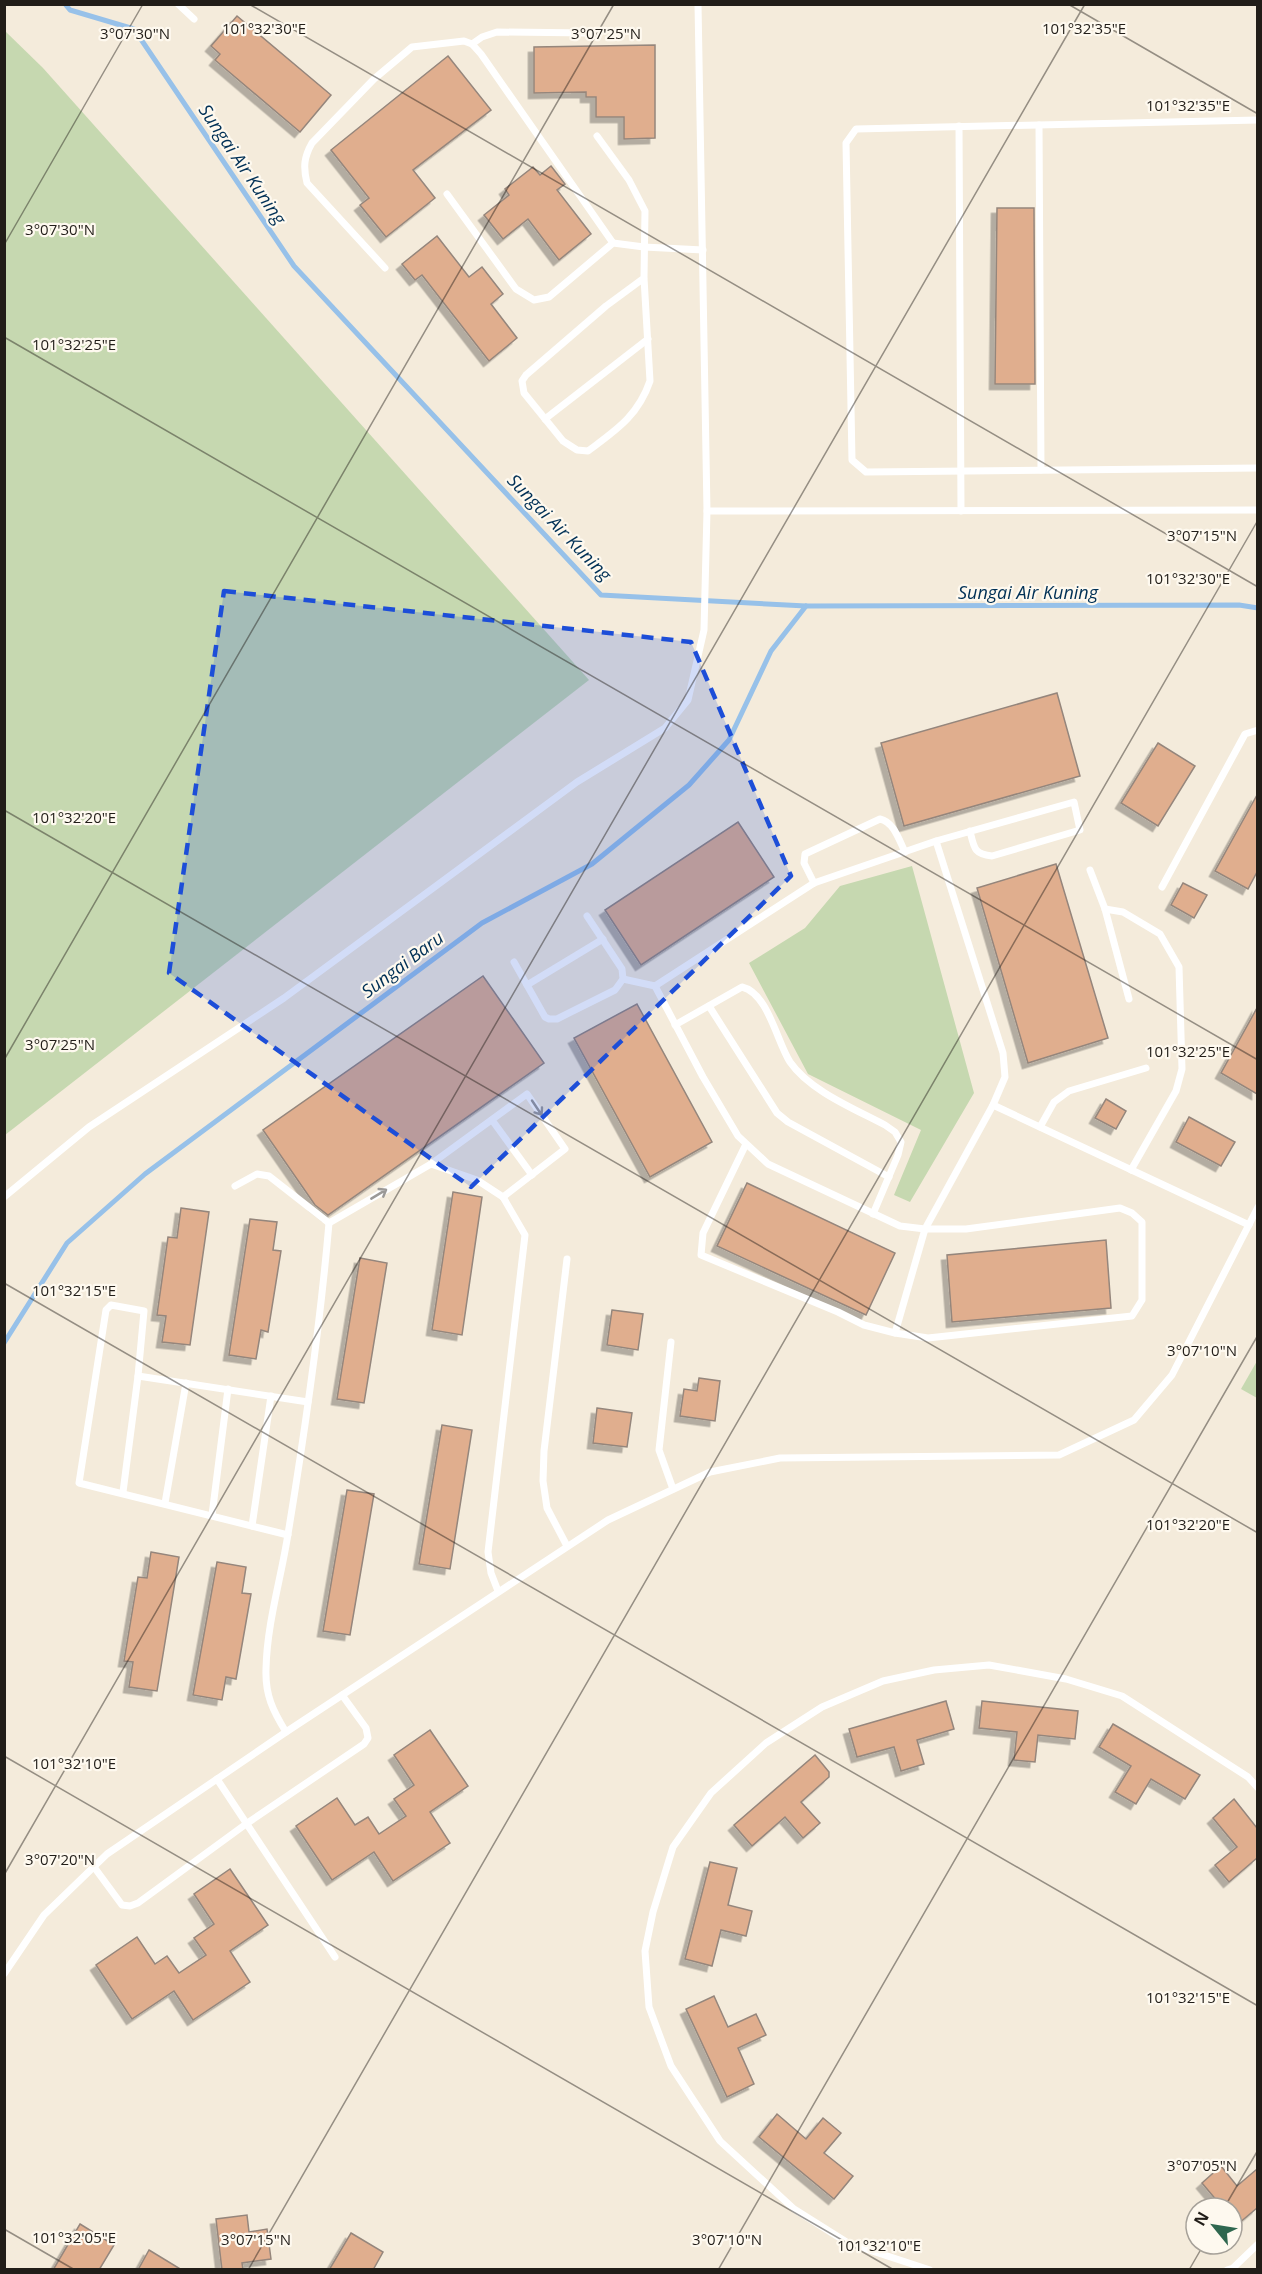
<svg xmlns="http://www.w3.org/2000/svg" width="1262" height="2274" viewBox="0 0 1262 2274" font-family="'Open Sans',sans-serif">
<style>
.green{fill:#c6d8b0}
.lines{fill:none;stroke-linecap:round;stroke-linejoin:round}
.stream{stroke:#97c1e9;stroke-width:5}
.building{fill:#e0ae8e;stroke:#95867c;stroke-width:1.5;filter:url(#shadow)}
.lane{stroke:#fff;stroke-width:7}
.oneway{stroke:#9b9997}
.marked{fill:#1d4ed8;fill-opacity:0.2;stroke:#1d4ed8;stroke-width:4.5;stroke-dasharray:12 8;stroke-linejoin:round}
.ticks{fill:none;stroke:#211d18;stroke-width:1.5;stroke-opacity:0.45}
.labels{text-anchor:middle;dominant-baseline:central;stroke-width:4.5;stroke-linejoin:round;paint-order:stroke}
.water-label{font-size:18px;font-style:italic;fill:#003055;stroke:#fef9ef}
.ticks-label{font-size:15px;text-anchor:middle;fill:#211d18;stroke:#fef9ef;stroke-width:4.5;stroke-linejoin:round;paint-order:stroke}
</style>
<defs>
<filter id="shadow"><feDropShadow dx="-5.5" dy="5.5" stdDeviation="0" flood-color="#0004"/></filter>
</defs>
<rect width="100%" height="100%" fill="#f4ebdb"/>
<!-- green -->
<g class="green">
<path d="M4,30L43,68L589,680L5,1135Z"/>
<path d="M912,866L974,1093L910,1202L894,1195L921,1130L808,1074L749,963L805,928L840,886Z"/>
<path d="M1257,1361V1398L1241,1389Z"/>
</g>
<g class="lines">
<!-- stream -->
<g class="stream">
<path d="M65,4L70,10L134,29L294,266L601,595L806,606L1239,605L1258,608"/>
<path d="M4,1343L67,1243L145,1174L482,923L592,864L689,785L729,740L771,651L806,606"/>
</g>
</g>
<!-- building -->
<g class="building">
<path d="M237,16L331,95L300,132L215,60L220,54L211,46Z"/>
<path d="M655,45V138L624,139V117H596V97H586V92L534,93V47Z"/>
<path d="M448,56L491,110L413,170L435,198L386,237L360,205L369,198L331,150Z"/>
<path d="M551,166L565,184L557,190L591,234L559,260L528,219L503,239L484,215L509,195L505,189L533,167L540,175Z"/>
<path d="M997,208H1034L1035,384H995Z"/>
<path d="M437,236L469,277L482,267L503,294L491,304L517,338L489,361L422,275L415,280L402,264Z"/>
<path d="M1057,693L1080,776L904,826L881,743Z"/>
<path d="M1158,743L1195,766L1158,826L1121,803Z"/>
<path d="M1257,795V872L1248,889L1215,871Z"/>
<path d="M738,822L774,877L641,965L605,910Z"/>
<path d="M1056,864L1108,1038L1028,1063L977,888Z"/>
<path d="M1183,883L1207,895L1194,918L1171,905Z"/>
<path d="M483,976L544,1063L328,1215L315,1205L263,1130Z"/>
<path d="M637,1004L712,1142L650,1177L574,1038Z"/>
<path d="M1257,1008V1094L1221,1073Z"/>
<path d="M1106,1099L1126,1111L1116,1129L1095,1118Z"/>
<path d="M1189,1117L1235,1142L1221,1166L1176,1142Z"/>
<path d="M747,1183L895,1253L866,1315L717,1246Z"/>
<path d="M453,1192L482,1197L462,1335L432,1330Z"/>
<path d="M181,1208L209,1212L190,1345L162,1342L166,1316L157,1315L168,1237L177,1238Z"/>
<path d="M250,1219L277,1222L273,1250L281,1251L268,1332L261,1330L256,1359L229,1355Z"/>
<path d="M1106,1240L1111,1308L952,1322L947,1255Z"/>
<path d="M360,1258L387,1263L364,1403L337,1399Z"/>
<path d="M612,1310L643,1314L638,1350L607,1345Z"/>
<path d="M699,1378L720,1381L715,1421L680,1416L684,1389L697,1391Z"/>
<path d="M597,1408L632,1413L627,1447L593,1443Z"/>
<path d="M442,1425L472,1430L450,1569L419,1564Z"/>
<path d="M347,1490L374,1494L350,1635L323,1631Z"/>
<path d="M151,1552L179,1557L157,1691L129,1687L133,1662L124,1661L138,1577L147,1578Z"/>
<path d="M217,1562L246,1567L242,1593L251,1594L236,1679L226,1677L222,1700L193,1695Z"/>
<path d="M946,1701L954,1729L917,1740L924,1764L901,1771L894,1747L857,1757L849,1729Z"/>
<path d="M982,1701L1078,1711L1075,1739L1038,1735L1035,1762L1014,1760L1017,1732L979,1728Z"/>
<path d="M1113,1724L1200,1775L1185,1799L1151,1779L1136,1804L1115,1792L1131,1766L1099,1747Z"/>
<path d="M430,1730L468,1786L430,1812L450,1843L393,1881L374,1852L332,1880L296,1826L337,1798L355,1825L368,1817L379,1834L406,1816L394,1799L414,1785L394,1755Z"/>
<path d="M815,1755L829,1772V1777L801,1802L820,1823L803,1838L785,1817L752,1846L734,1825Z"/>
<path d="M1234,1799L1257,1828V1858L1229,1882L1215,1865L1237,1847L1213,1818Z"/>
<path d="M710,1862L737,1868L728,1905L752,1911L746,1936L721,1930L712,1966L685,1959Z"/>
<path d="M230,1869L268,1925L230,1951L250,1982L193,2020L174,1991L132,2019L96,1965L137,1937L155,1964L167,1956L179,1973L206,1955L194,1938L214,1924L194,1894Z"/>
<path d="M714,1996L728,2027L756,2014L766,2035L738,2048L754,2084L727,2097L686,2009Z"/>
<path d="M777,2114L806,2139L823,2118L841,2133L824,2153L853,2176L834,2199L759,2137Z"/>
<path d="M1221,2166L1237,2186L1257,2169V2208L1232,2229V2208H1223L1202,2183Z"/>
<path d="M247,2215L249,2232L267,2229L271,2259L242,2263L243,2270H222L216,2219Z"/>
<path d="M80,2224L114,2245L99,2270H53Z"/>
<path d="M351,2233L383,2252L373,2270H329Z"/>
<path d="M149,2250L182,2270H138Z"/>
</g>
<g class="lines">
<!-- lane -->
<g class="lane">
<path d="M178,4L194,19"/>
<path d="M472,44L482,37L497,32L589,33"/>
<path d="M1258,120L856,129L846,143L852,460L866,472L1258,468"/>
<path d="M1039,125L1041,470"/>
<path d="M959,126L961,511"/>
<path d="M597,136L629,180L645,211L644,278L650,381C638,416 616,430 588,451L577,450L563,441L524,393L522,381L526,375L606,306L644,278"/>
<path d="M447,194L516,289L534,300L549,297L613,243L644,247L703,250"/>
<path d="M385,268L307,183C303,167 304,157 312,143L374,79L412,47L464,41L472,44L481,54L613,243"/>
<path d="M545,419L648,339"/>
<path d="M707,511L1258,510"/>
<path d="M1090,870L1105,909L1129,999"/>
<path d="M814,883L804,863L805,854L880,819C894,822 899,840 905,852"/>
<path d="M1162,887L1245,734L1258,730"/>
<path d="M1105,909L1123,912L1160,934L1179,967L1182,1069L1176,1091L1131,1170"/>
<path d="M514,962L545,1017L549,1019H557L615,990L623,979L622,969L587,916"/>
<path d="M623,979L655,986L814,883L936,841L1074,802L1080,830L992,856C974,854 974,848 970,831"/>
<path d="M527,985L603,939"/>
<path d="M655,986L703,1077L738,1136L768,1164L900,1226L925,1229H966L1120,1208L1132,1213L1142,1222V1300L1132,1316L928,1338L895,1333L864,1325L838,1312L701,1255L703,1233L746,1144"/>
<path d="M709,1006L777,1113L788,1122L889,1177"/>
<path d="M675,1025L742,987C768,993 777,1042 790,1062C810,1091 855,1109 885,1125L895,1132L901,1142L898,1155L873,1214"/>
<path d="M993,1105L1249,1225"/>
<path d="M492,1120L532,1175"/>
<path d="M1040,1127L1054,1102L1069,1091L1146,1068"/>
<path d="M431,1164L477,1180L503,1197L525,1235L488,1552L491,1573L498,1591"/>
<path d="M235,1186L257,1174L269,1176L329,1223"/>
<path d="M4,1197L89,1127L284,998L577,782L665,728L688,700L704,630L707,511L698,4"/>
<path d="M329,1223L431,1164L527,1094L565,1149L503,1197"/>
<path d="M567,1259L544,1451L543,1481L547,1508L567,1546"/>
<path d="M895,1333L925,1229L993,1105L1005,1077L1003,1053L936,841"/>
<path d="M671,1342L659,1450L673,1489"/>
<path d="M123,1492L138,1376"/>
<path d="M165,1503L186,1383"/>
<path d="M212,1515L228,1389"/>
<path d="M252,1526L271,1396"/>
<path d="M288,1535L79,1483L106,1310L111,1305L144,1311L138,1376L308,1402"/>
<path d="M286,1732C273,1711 265,1695 266,1669C267,1623 281,1579 288,1534C305,1431 320,1327 329,1223"/>
<path d="M217,1779L335,1957"/>
<path d="M94,1867L122,1905L130,1906L138,1903L246,1824L364,1744L368,1738L366,1728L342,1695"/>
<path d="M4,1974L44,1915L107,1854L286,1732L608,1520L710,1472L780,1458L1059,1455L1134,1420L1172,1375L1258,1207"/>
<path d="M930,2270L848,2243L794,2209L720,2141L671,2066L649,2007L645,1951L653,1912L673,1847L711,1793L766,1743L822,1707L883,1681L934,1670L989,1665L1066,1679L1122,1696L1248,1777L1258,1788"/>
<path d="M1227,2270L1233,2268L1258,2244"/>
</g>
</g>
<!-- one-way arrows -->
<defs><path id="oneway-shaft" d="M-6 0H5M1.5-3L5.5 0L1.5 3" fill="none" stroke-width="1.6" stroke-linecap="round" stroke-linejoin="round" transform="scale(1.5)"/></defs>
<g class="oneway">
<use href="#oneway-shaft" transform="translate(537 1108) rotate(56)"/>
<use href="#oneway-shaft" transform="translate(379 1194) rotate(-31)"/>
</g>
<!-- marked area -->
<path class="marked" d="M224,591L691,642L791,876L471,1187L169,973Z"/>
<!-- ticks -->
<path class="ticks" d="M249,4L1258,587M1068,4L1258,114M4,245L143,4M4,337L1258,1060M4,810L1258,1533M4,1060L614,4M4,1283L1258,2006M4,1756L894,2270M4,1875L1085,4M1224,2208L1258,2150M4,2229L75,2270M248,2270L1258,520M718,2270L1258,1335M1189,2270L1204,2244"/>
<g class="labels">
<!-- water labels -->
<g class="water-label">
<text transform="translate(243 164) rotate(56)">Sungai Air Kuning</text>
<text transform="translate(560 527) rotate(46)">Sungai Air Kuning</text>
<text x="1028" y="592">Sungai Air Kuning</text>
<text transform="translate(402 964) rotate(-37)">Sungai Baru</text>
</g>
</g>
<g class="ticks-label">
<text x="264" y="34">101°32'30"E</text>
<text x="1084" y="34">101°32'35"E</text>
<text x="135" y="39">3°07'30"N</text>
<text x="606" y="39">3°07'25"N</text>
<text x="1188" y="111">101°32'35"E</text>
<text x="60" y="235">3°07'30"N</text>
<text x="74" y="350">101°32'25"E</text>
<text x="1202" y="541">3°07'15"N</text>
<text x="1188" y="584">101°32'30"E</text>
<text x="74" y="823">101°32'20"E</text>
<text x="60" y="1050">3°07'25"N</text>
<text x="1188" y="1057">101°32'25"E</text>
<text x="74" y="1296">101°32'15"E</text>
<text x="1202" y="1356">3°07'10"N</text>
<text x="1188" y="1530">101°32'20"E</text>
<text x="74" y="1769">101°32'10"E</text>
<text x="60" y="1865">3°07'20"N</text>
<text x="1188" y="2003">101°32'15"E</text>
<text x="1202" y="2171">3°07'05"N</text>
<text x="74" y="2243">101°32'05"E</text>
<text x="256" y="2245">3°07'15"N</text>
<text x="727" y="2245">3°07'10"N</text>
<text x="879" y="2251">101°32'10"E</text>
</g>
<!-- border -->
<rect width="1262" height="2274" fill="none" stroke="#211d18" stroke-width="12"/>
<!-- north arrow -->
<g transform="translate(1214 2226) rotate(300)"><circle r="28" fill="#fef9ef" stroke="#a6a199" stroke-width="1.5"/>
<path d="M0-4.5L10 22L0 15L-10 22Z" fill="#2f674f"/>
<text y="-9" font-size="16" font-weight="bold" text-anchor="middle" fill="#211d18">N</text>
</g>
</svg>
